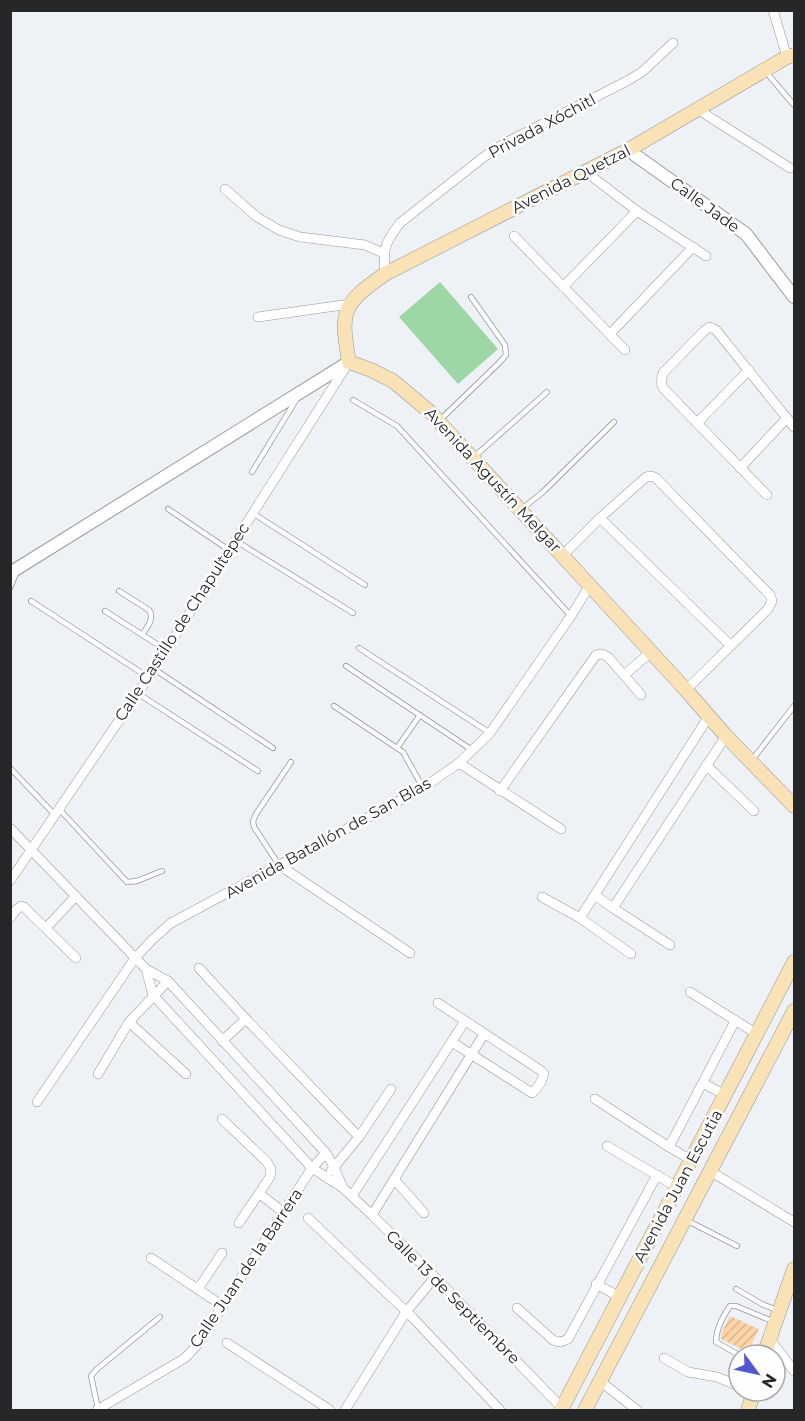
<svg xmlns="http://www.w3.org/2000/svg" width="805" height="1421" viewBox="0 0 805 1421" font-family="Montserrat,sans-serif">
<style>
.green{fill:#9cd7a5}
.building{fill:url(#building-hatch)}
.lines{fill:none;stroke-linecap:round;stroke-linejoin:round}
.service-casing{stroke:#96999d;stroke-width:6}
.minor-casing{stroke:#96999d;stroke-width:10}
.tertiary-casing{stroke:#96999d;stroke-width:14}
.secondary-casing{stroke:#96999d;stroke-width:15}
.service{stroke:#fff;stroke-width:4.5}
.minor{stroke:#fff;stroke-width:9}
.tertiary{stroke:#fff;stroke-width:12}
.secondary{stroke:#f8e2b6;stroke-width:14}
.labels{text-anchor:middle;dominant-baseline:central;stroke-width:5;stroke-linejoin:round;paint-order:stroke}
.street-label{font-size:16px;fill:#262729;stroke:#fefefe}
</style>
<defs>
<pattern id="building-hatch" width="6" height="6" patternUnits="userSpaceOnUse" patternTransform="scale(1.5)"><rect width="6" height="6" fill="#fdd4a7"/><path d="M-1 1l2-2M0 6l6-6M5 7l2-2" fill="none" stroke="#d9b690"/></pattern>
</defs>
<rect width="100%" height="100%" fill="#eef1f6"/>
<!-- green -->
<path class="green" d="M440,282L498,349L458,384L399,317Z"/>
<!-- building -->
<path class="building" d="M730,1316L759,1329L748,1352L721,1339V1334Z"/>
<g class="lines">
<!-- service casing -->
<g class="service-casing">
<g id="service">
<path d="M766,72L794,105"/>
<path d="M353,400L397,426L571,616"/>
<path d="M441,419L499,363L506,355L505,345L471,297"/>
<path d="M475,456L547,392"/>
<path d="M252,472L296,400"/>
<path d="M523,508L543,492L614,422"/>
<path d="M168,509L229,550"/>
<path d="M254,514L365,585"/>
<path d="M236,541L353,613"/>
<path d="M10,588L17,571"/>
<path d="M119,591L149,610C155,619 147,627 142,635"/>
<path d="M31,601L148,677"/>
<path d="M105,611L166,650"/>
<path d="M359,648L490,733"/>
<path d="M346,666L472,750"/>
<path d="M154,669L273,748"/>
<path d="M137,693L258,771"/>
<path d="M334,706L403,752L423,788"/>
<path d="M397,748L420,715"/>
<path d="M752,760L794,706"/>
<path d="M10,768L55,815"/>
<path d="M60,810L127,882L137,881L162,871"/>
<path d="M279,865L254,827L253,821L256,814L291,762"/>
<path d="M686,1220L737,1246"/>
<path d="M736,1289L762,1304L779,1311"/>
<path d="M739,1355L716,1342C716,1330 723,1316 730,1306H736L772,1321"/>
<path d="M98,1409L91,1376L97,1369L160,1317"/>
</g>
</g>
<!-- minor casing -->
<g class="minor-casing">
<g id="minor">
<path d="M773,10L787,57"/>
<path d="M697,109L790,168"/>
<path d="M586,172L637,211L706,256"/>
<path d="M225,189L257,217L279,230L300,237L365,245L383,253"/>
<path d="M514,236L625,350"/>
<path d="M385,274C383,249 384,244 400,223L485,156L505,143L627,81L642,72L673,43"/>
<path d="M563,287L637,211"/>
<path d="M258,317L350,304"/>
<path d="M610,334L693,247"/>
<path d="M697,423L749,370"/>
<path d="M740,468L787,418"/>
<path d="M767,495L663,388L661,382L663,373L704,331L710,327L716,330L794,427"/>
<path d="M600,518L730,645"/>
<path d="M563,555L600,518L646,477L651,476L656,478L770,595L772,601L768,609L686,690"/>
<path d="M624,675L641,695"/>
<path d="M459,763L561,829"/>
<path d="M706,765L754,811"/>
<path d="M500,791L596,655L602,654L608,657L624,675L651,652"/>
<path d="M10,828L146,969L168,981L326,1153L334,1167L343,1188"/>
<path d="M279,865L410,953"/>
<path d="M10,881L154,669L347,365"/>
<path d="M595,895L613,908"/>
<path d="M542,897L580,918L631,954"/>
<path d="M10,918L16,910L21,906L24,907L76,958"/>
<path d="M580,918L709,716"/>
<path d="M46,928L76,896"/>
<path d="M670,945L613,908L726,736"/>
<path d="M199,968L246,1019L359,1137"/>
<path d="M146,969L153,995L312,1168L343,1188L372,1215L435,1277L562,1408"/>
<path d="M690,992L757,1034"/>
<path d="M438,1003L540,1070L544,1074C542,1081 538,1088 532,1093L452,1042"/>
<path d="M129,1022L186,1074"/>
<path d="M222,1041L246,1019"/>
<path d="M98,1074L129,1022L168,981"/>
<path d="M703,1083L725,1095"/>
<path d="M595,1099L669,1147L735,1021"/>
<path d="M37,1102L135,958L153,939L171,923L423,788L459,763L490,733L571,616L590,585"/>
<path d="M222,1119L267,1162L271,1169L270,1177L239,1223"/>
<path d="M607,1146L677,1187"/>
<path d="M669,1147L691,1160"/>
<path d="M331,1171L359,1137L391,1089"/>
<path d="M710,1171L794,1222"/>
<path d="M394,1179L424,1213"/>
<path d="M260,1194L283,1212"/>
<path d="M352,1196L465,1021"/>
<path d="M372,1215L484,1034"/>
<path d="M308,1218L412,1317L500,1410"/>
<path d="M151,1258L223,1306"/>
<path d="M596,1284L620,1297"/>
<path d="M198,1289L222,1253"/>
<path d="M517,1308L553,1340C559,1343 562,1342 568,1339L657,1175"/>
<path d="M769,1338L794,1371"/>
<path d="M227,1343L330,1410"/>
<path d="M664,1358L688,1372L717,1377L739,1386"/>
<path d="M600,1381L637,1410"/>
<path d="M97,1410L185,1358L198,1344L312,1168L326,1153"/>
<path d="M345,1410L406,1312L435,1277"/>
</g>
</g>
<!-- tertiary casing -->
<g class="tertiary-casing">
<g id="tertiary">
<path d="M628,150L746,234L794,297"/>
<path d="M10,573L349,362"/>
</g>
</g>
<!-- secondary casing -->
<g class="secondary-casing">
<g id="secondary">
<path d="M794,55L787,57L628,150L385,274C342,304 340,311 349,362L371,370L393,381L430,412L686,690L726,736L794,806"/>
<path d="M764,1355L794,1269"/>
<path d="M561,1410L794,962"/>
<path d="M585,1410L794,1011"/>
<path d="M748,1410L754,1391"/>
</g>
</g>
<!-- service -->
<use href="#service" class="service"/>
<!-- minor -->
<use href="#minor" class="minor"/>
<!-- tertiary -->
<use href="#tertiary" class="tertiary"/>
<!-- secondary -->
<use href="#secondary" class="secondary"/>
</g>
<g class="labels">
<!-- street labels -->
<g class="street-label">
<text transform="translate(542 126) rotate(-28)">Privada Xóchitl</text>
<text transform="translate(571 179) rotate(-27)">Avenida Quetzal</text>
<text transform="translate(705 205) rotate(36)">Calle Jade</text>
<text transform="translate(493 480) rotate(47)">Avenida Agustín Melgar</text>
<text transform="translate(182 622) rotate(-57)">Calle Castillo de Chapultepec</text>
<text transform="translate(328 838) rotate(-29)">Avenida Batallón de San Blas</text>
<text transform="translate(678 1186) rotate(-62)">Avenida Juan Escutia</text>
<text transform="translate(246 1268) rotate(-56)">Calle Juan de la Barrera</text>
<text transform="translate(453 1297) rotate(45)">Calle 13 de Septiembre</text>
</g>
</g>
<!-- border -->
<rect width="805" height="1421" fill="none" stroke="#262729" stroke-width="24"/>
<!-- north arrow -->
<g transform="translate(757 1373) rotate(123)"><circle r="28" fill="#fefefe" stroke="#a8a8a9" stroke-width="1.5"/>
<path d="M0-4.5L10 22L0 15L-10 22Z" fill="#5259d0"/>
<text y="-9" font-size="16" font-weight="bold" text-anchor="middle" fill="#262729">N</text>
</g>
</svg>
